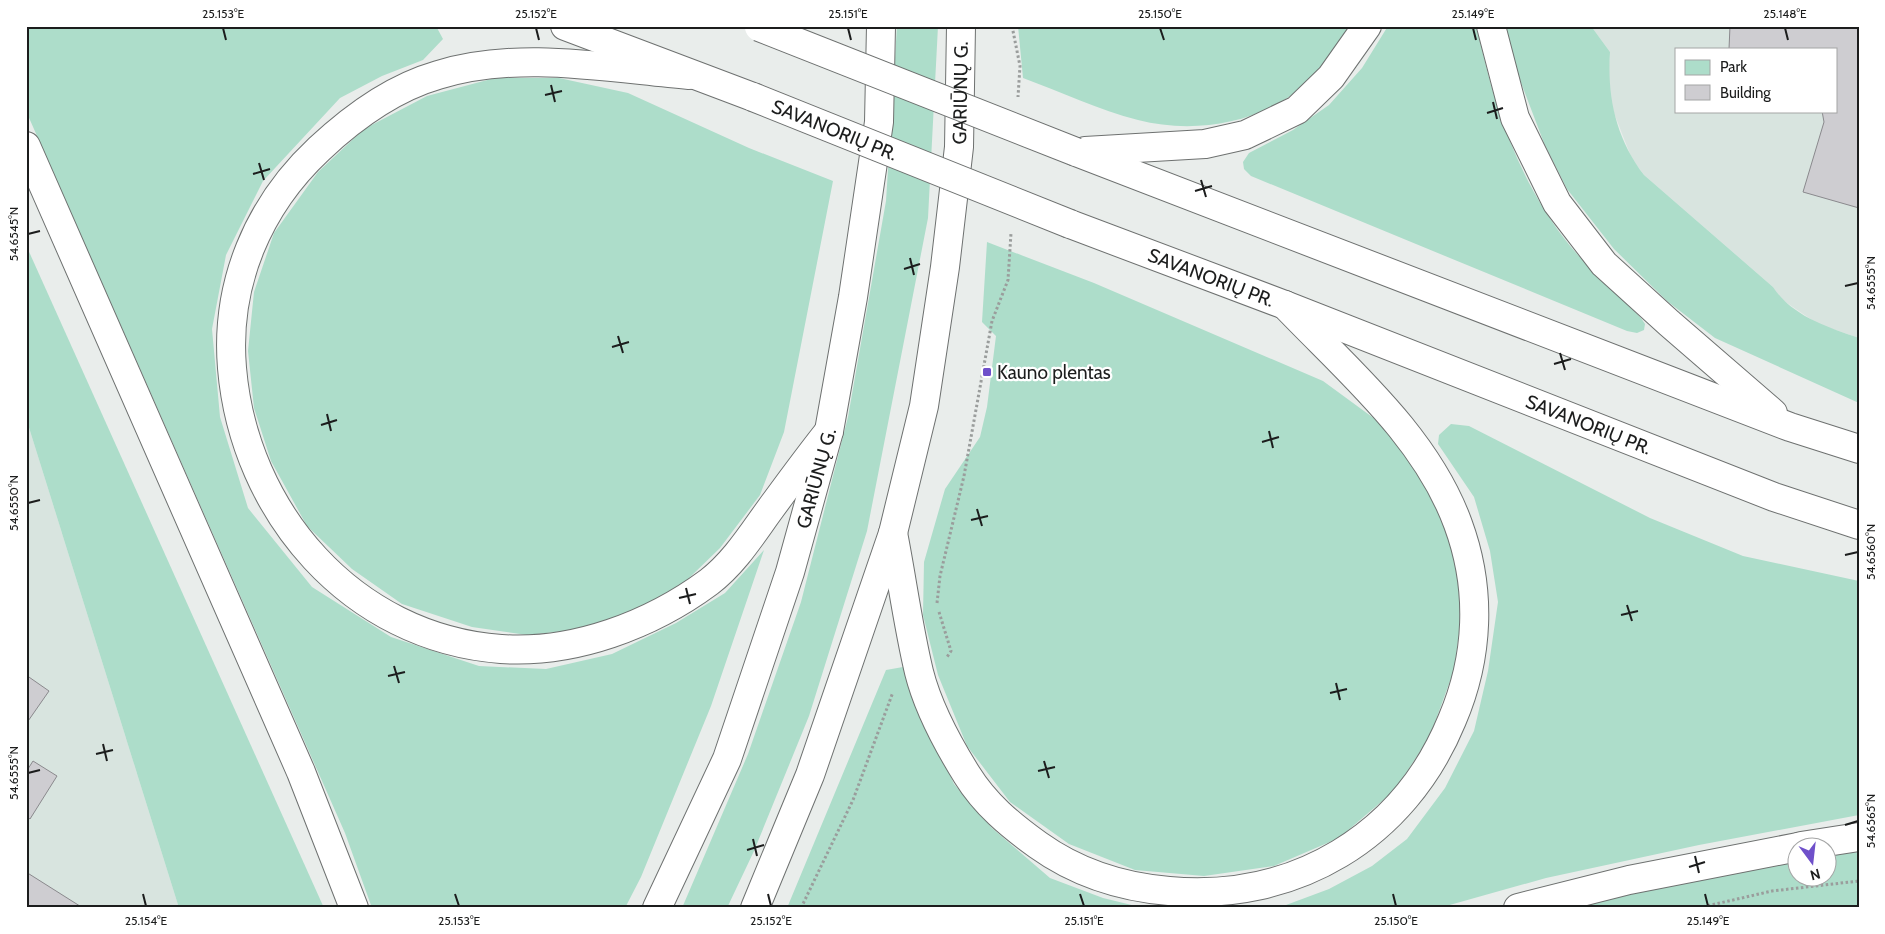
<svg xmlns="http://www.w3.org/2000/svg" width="1885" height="934" viewBox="0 0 1885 934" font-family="Cabin,sans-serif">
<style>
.built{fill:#d8e4df;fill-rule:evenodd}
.green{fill:#adddca}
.building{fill:#cecdd1;stroke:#8a898d}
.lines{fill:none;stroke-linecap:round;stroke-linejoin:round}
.trunk-casing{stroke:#6e7170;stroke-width:30}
.path{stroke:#9a9d9c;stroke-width:3;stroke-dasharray:2.5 2.5;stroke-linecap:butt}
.trunk{stroke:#fff;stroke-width:28}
.trunk-bridge-casing{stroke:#6e7170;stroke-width:30;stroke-linecap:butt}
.trunk-bridge{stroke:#fff;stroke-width:28}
.ticks{fill:none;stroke:#1c1d1d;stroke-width:2}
.poi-dot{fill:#6f50ca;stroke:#fff;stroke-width:2}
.labels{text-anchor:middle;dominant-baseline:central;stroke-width:4.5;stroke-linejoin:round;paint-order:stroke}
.street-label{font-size:19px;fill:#1c1d1d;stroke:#fff}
.poi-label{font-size:19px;fill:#1c1d1d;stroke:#fff;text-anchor:start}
.neatline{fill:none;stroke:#1c1d1d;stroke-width:2}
.ticks-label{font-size:12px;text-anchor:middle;fill:#1c1d1d}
</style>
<rect width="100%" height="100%" fill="#e9edeb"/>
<!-- built -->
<g class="built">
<path d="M1591,26H1859V338L1818,324L1781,299L1773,287L1644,175L1632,159L1612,108L1608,81L1610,52ZM1676,49H1836V111H1676Z"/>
<path d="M26,418L179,908H26Z"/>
</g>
<!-- green -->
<g class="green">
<path d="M26,26H436L443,39L423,60L382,76L340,98L263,181L226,255L212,329L220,417L248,508L312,587L391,637L479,666L546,669L612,654L676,623L725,593L764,550L711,706L641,877L625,908H372L345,833L26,111Z"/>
<path d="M897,26H938L928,218L867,531L809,716L754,851L727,908H682L748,754L801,602L848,417L886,201Z"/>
<path d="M1018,26H1353C1341,41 1330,58 1318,72C1274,121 1200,136 1138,120C1099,110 1061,92 1023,78Z"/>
<path d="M1388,26H1477C1493,106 1519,183 1571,247C1592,272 1618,294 1641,318L1645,324L1644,330L1637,333L1627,331L1251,176L1244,169L1243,162L1249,153L1293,130L1329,105L1362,68Z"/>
<path d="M1503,26H1591L1610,52C1607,97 1616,138 1644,175L1773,287C1792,316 1827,327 1859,338V403L1715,338L1667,301L1614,249L1567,189L1544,143L1512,59Z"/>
<path d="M495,78H559L628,93L749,148L833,181L784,432L760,495L720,548L686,581L635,611L584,629L527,635L472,627L402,604L352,569L307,526L271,461L254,408L248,351L254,292L274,233L318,172L364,129L427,96Z"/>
<path d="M987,242L1094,283L1323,381L1379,422L1419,472L1449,537L1463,604L1454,670L1430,736L1395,790L1339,838L1274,866L1204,876L1135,870L1069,844L1010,802L967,746L938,675L923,615L924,562L945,489L980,437L987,407L996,336L982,322Z"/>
<path d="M26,245L324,908H179L26,418Z"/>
<path d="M1451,424L1469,426L1650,518L1743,556L1859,581V815L1699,845L1546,878L1439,908H1278L1329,889L1372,866L1407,839L1445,788L1474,731L1488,671L1498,602L1490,551L1474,497L1438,444L1439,435Z"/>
<path d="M903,667L954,784L992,828L1050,878L1103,898L1144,908H787L886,670Z"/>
<path d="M1859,852V908H1573L1615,896L1797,862L1798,876H1828V856Z"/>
</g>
<!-- building -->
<g class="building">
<path d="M1730,26H1859V208L1803,192L1824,122L1822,111H1836V49H1729Z"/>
<path d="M26,675L49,691L26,724Z"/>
<path d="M33,761L57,776L30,819L26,816V772Z"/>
<path d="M26,872L83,908H26Z"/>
</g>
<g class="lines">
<!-- trunk casing -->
<g class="trunk-casing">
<g id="trunk">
<path d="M565,26L753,97"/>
<path d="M1491,26L1515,118L1557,203L1604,264L1669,323L1773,413"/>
<path d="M689,75C608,68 518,50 438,75C393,88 353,117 319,149C258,206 225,284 232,368C244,512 352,638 501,649C574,654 651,625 709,582C735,562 752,534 771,508C790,482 809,456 829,431"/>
<path d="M26,146L301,772L354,908"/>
<path d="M1085,151L1205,144L1245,135L1297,110L1331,77L1367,26"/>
<path d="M1076,152L1790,427L1859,449"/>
<path id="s1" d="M1070,224L1285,305L1774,497L1859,525"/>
<path d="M893,533C902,579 908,626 919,672C928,708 947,743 967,775C985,804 1010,825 1038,845C1077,873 1121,887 1169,891C1295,902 1404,837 1452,720C1479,657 1482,589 1458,524C1426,436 1348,371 1285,305"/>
<path d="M1801,846L1859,837"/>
<path id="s2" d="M657,908L727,759L790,572L829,431L853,297L879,122L881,26"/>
<path id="s3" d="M755,908L810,775L893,533L924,406L945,267L959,147L961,26"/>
<path d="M1518,908L1629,880L1798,847"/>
</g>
</g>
<!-- path -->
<g class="path">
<path d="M1012,26L1020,66L1018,97"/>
<path d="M937,603L940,576L964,476L992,321L1008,280L1011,233"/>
<path d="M939,612L951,651L947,657"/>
<path d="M801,908L853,800L893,692"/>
<path d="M1698,908L1772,891L1859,881"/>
</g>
<!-- trunk -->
<use href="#trunk" class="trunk"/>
<!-- trunk-bridge casing -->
<g class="trunk-bridge-casing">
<g id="trunk-bridge">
<path d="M759,27L1076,152"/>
<path id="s4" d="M753,97L1070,224"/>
</g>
</g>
<!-- trunk-bridge -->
<use href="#trunk-bridge" class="trunk-bridge"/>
</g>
<!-- ticks -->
<path class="ticks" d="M223,28L226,40M536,28L539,40M848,28L851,40M1160,28L1164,40M1473,28L1476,40M1785,28L1788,40M551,85L555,102M545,95L562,91M1493,102L1497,119M1487,113L1503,108M259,163L264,180M253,174L270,169M1201,180L1206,197M1195,191L1212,186M28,234L40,231M910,258L914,275M904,269L920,264M1845,286L1858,283M618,336L623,353M612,347L629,342M1560,353L1565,370M1554,364L1571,359M327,414L331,431M321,425L337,420M1269,431L1273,448M1262,442L1279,437M28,503L40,500M977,509L982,526M971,520L988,516M1845,555L1858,552M686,588L690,604M679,598L696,594M1627,605L1632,621M1621,615L1638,611M394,666L399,683M388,676L405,672M1336,683L1340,700M1330,693L1347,689M103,744L107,761M96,754L113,750M1044,761L1049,778M1038,771L1055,767M28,773L40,770M1845,825L1858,821M753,839L757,856M747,850L764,845M1695,856L1699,873M1689,867L1705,862M143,894L146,906M455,894L459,906M768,894L771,906M1080,894L1084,906M1393,894L1396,906M1705,894L1708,906"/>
<!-- markers -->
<rect class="poi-dot" x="982" y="367" width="10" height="10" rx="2.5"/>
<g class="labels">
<!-- street labels -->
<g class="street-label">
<text stroke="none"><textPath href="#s3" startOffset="846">GARIŪNŲ G.</textPath></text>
<text stroke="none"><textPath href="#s4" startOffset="88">SAVANORIŲ PR.</textPath></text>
<text stroke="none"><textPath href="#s1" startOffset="151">SAVANORIŲ PR.</textPath></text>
<text stroke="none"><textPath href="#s1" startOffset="556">SAVANORIŲ PR.</textPath></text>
<text stroke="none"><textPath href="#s2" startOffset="459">GARIŪNŲ G.</textPath></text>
</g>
<!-- poi labels -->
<g class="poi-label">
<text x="997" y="372">Kauno plentas</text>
</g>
</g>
<!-- border -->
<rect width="1885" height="934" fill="none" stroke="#ffffff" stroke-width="55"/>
<!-- legend -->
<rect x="1675" y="48" width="162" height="65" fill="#ffffff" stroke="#a4a5a5"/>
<rect x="1685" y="60" width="25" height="15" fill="#adddca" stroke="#a4a5a5"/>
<text x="1720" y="72" font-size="15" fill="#1c1d1d">Park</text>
<rect x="1685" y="85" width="25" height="15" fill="#cecdd1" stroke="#a4a5a5"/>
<text x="1720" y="98" font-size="15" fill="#1c1d1d">Building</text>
<!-- north arrow -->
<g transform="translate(1812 862) rotate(165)"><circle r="24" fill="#ffffff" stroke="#a4a5a5"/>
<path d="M0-4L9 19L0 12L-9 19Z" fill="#6f50ca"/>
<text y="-8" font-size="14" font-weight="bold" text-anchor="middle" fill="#1c1d1d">N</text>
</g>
<rect x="28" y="28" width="1830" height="878" class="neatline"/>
<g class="ticks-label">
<text x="223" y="18">25.153°E</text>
<text x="536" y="18">25.152°E</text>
<text x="848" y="18">25.151°E</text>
<text x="1160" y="18">25.150°E</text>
<text x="1473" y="18">25.149°E</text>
<text x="1785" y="18">25.148°E</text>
<text transform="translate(14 234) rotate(-90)" y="4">54.6545°N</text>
<text transform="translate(1871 283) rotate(-90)" y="4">54.6555°N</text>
<text transform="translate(14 503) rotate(-90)" y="4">54.6550°N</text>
<text transform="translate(1871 552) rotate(-90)" y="4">54.6560°N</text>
<text transform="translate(14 773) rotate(-90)" y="4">54.6555°N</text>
<text transform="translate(1871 821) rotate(-90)" y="4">54.6565°N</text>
<text x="146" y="925">25.154°E</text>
<text x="459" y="925">25.153°E</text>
<text x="771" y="925">25.152°E</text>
<text x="1084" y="925">25.151°E</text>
<text x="1396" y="925">25.150°E</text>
<text x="1708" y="925">25.149°E</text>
</g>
</svg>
